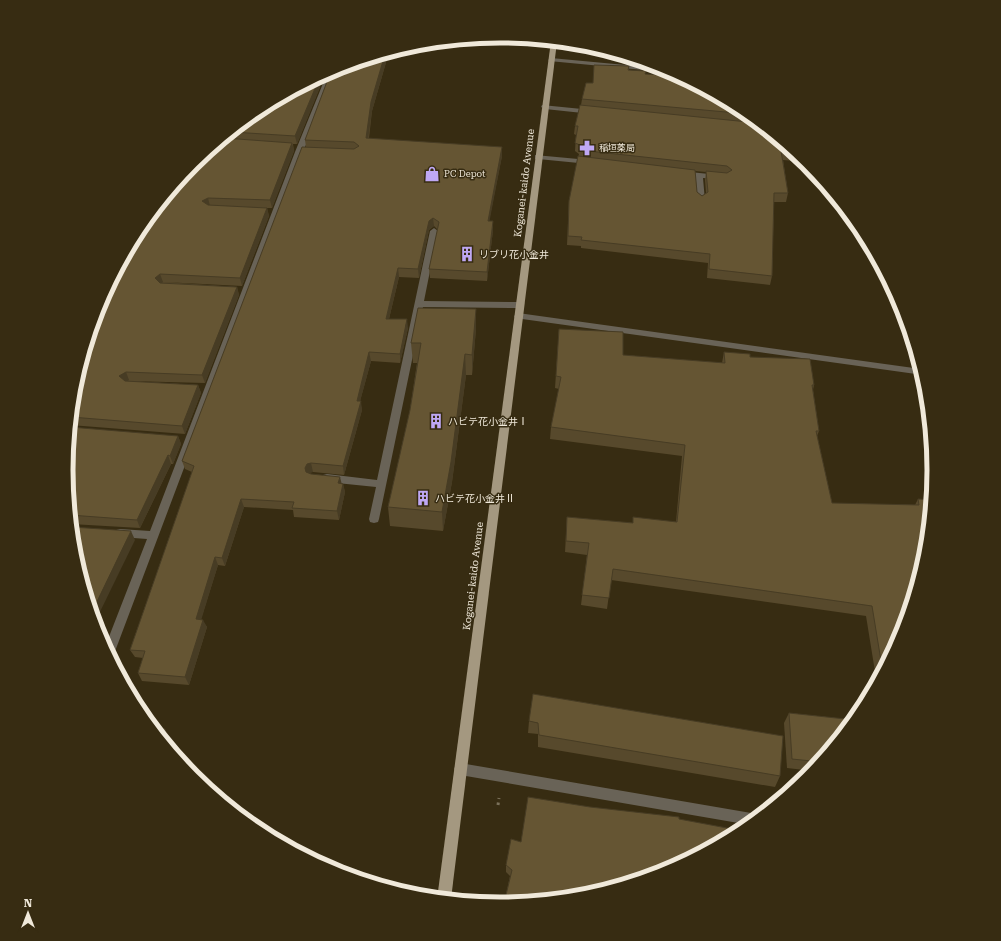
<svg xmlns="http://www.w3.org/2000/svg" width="1001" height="941" viewBox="0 0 1001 941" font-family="'Roboto Serif','Noto Sans JP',serif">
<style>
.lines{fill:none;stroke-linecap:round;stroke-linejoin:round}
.path{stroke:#7b715b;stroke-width:3;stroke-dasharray:2.5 3.5;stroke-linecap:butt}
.minor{fill:#696357;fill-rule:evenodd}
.major{fill:#a49880;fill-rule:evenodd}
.wall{fill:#57492c;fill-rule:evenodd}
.shaded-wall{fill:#473c24}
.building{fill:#655533;stroke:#473c24}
.labels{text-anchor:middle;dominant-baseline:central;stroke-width:3;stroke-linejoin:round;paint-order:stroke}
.far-poi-label{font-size:9px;fill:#f0e9da;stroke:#372c12;text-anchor:start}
.street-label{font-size:10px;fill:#f0e9da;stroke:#372c12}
.poi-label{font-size:10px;fill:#f0e9da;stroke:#372c12;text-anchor:start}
.rim{fill:none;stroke:#f0e9da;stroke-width:5}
</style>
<rect width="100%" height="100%" fill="#372c12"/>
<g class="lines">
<!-- path -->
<path class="path" d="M498,805L499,798"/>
<!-- minor -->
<g class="minor">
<path d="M551,58L668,69L675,73L549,61L548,60Z"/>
<path d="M328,79L332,81L303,152L114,654L111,658L105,647L147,539L120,537L116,536L115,533L116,530L120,529L150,531L295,152L324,81Z"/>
<path d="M542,105L592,110L596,112L592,114L545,109L541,107Z"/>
<path d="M535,155L589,160L593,162L589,164L538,159H535Z"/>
<path d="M680,171L719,175L723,177L719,179L703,178L705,201L701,203L697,201L695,177L680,175Z"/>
<path d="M434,228L438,231L424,301L519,302L523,305L519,308L423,307L379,519L378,522L374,523L370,522L369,519L376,487L327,482L323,481L322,478L323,475L327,474L377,480L430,231Z"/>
<path d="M518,313L921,369L923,375L515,318L514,316Z"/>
<path d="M460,763L757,814L762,816L750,825L460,775L456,773L454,769L456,765Z"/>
</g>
<!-- major -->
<path class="major" d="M551,41L557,42L451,899H437Z"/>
</g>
<!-- wall -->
<g class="wall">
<path d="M389,52L372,111L369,138L502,156L489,221H493V230L487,281L430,278L429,269L438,230L434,226L429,230L419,278L399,277L389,319L408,328L400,363L371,361L360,401L362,410L344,475L313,472L308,473L343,484L345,492L339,520L294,517L293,510L244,507L225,566L218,565L201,619L207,627L189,685L142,681L138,673L143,658L135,657L130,650L192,472L185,469L182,461L306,147L305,140L334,69Z"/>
<path d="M629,66V70L645,74L742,109L806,162L783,160L788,193L786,202H774L772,276L770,285L707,278L708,263L581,248V246L567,245L569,201L579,154L575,151L576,135L574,134L575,126L581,105L582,99L593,83ZM695,171L706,172L705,180L706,193L702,196L697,192Z"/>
<path d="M325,74L322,80H319L320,87L297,144H293L294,151L272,208H267L269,216L242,286L163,282L237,287L239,295L205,383L128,381L198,385L201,393L185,434L70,425L74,386L98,319L97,316L193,163L259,109Z"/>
<path d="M476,309V329L472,375H466L452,482L443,531L390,526L388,507L410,410L417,363H413L411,343Z"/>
<path d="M559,329L623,355L722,363L724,352L750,357L814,385L813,390L819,431L817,436L832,503L915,505L918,499L932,500L902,637L877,684L866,616L611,580L607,609L581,605L587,555L565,552L567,517L632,523L676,522L682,456L550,439L551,427L559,389L555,388Z"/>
<path d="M178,436L181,444L173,464H171L140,528L71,524L66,470Z"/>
<path d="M789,713L855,720L813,771L787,768L784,723Z"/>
<path d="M529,721L780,776L775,787L538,747V734L528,733Z"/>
<path d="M590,807L679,819L513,904L506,902V895L510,876L506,872V865L521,842Z"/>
</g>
<!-- shaded-wall -->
<g class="shaded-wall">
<path d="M389,52L372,111L367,147L366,138L371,102L385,54Z"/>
<path d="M325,74L322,80L321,76Z"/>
<path d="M319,79L320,87L297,144L295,136Z"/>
<path d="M292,143L294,151L272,208L270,200Z"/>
<path d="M502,147V156L488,229V221Z"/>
<path d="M208,198L210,206L202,201Z"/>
<path d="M267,208L269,216L242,286L240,278Z"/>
<path d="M433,218L434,226L429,230L419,278L418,269L429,221Z"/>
<path d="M493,221V230L487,281V272Z"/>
<path d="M398,268L399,277L387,327L386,319Z"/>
<path d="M160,274L163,282L158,287L155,278Z"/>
<path d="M237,287L239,295L205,383L202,375Z"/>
<path d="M476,309V329L472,375V355Z"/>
<path d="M407,319L408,328L400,363V354Z"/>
<path d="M369,352L371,361L358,409L357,401Z"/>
<path d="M465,354L466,375L452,482L443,531L442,512Z"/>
<path d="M126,372L129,380L123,384L119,376Z"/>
<path d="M198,385L201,393L185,434L182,426Z"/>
<path d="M361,401L362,410L344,475L343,466Z"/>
<path d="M178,436L181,444L173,464L170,456Z"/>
<path d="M168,455L171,464L140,528L137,520Z"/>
<path d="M311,463L313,472L309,473L307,477L305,468L307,464Z"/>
<path d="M340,477L342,485L338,483Z"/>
<path d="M343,484L345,492L339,520L337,511Z"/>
<path d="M241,499L244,507L225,566L222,558Z"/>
<path d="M131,531L135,540L95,622L92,612Z"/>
<path d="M215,557L218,565L199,627L196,619Z"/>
<path d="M203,620L207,627L189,685L185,677Z"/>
<path d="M165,729L169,736L166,745L162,740Z"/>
</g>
<!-- building -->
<g class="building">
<path d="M385,54L371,102L366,138L502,147L488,221H493L487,272L429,269L439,222L433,218L429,221L418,269L398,268L386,319H407L400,354L369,352L357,401H361L343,466L311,463L307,464L305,468L306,472L311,474L340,477L338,483L343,484L337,511L292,508L294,502L241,499L222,558L215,557L196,619L203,620L185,677L138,673L145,651L130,650L194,466L182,461L302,147L354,149L359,146L354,142L305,140L331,71L334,69Z"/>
<path d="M594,65L629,66L628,70L646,71L645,74L680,76L742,109L748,114L582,99L586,83H593Z"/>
<path d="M317,78L319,79L295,136L232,132L259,109Z"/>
<path d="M580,105L758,123L794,152L781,151L788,193H774L772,276L709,269L710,254L581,240L582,237L568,236L569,201L578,156L695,170L697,192L702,196L708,192L706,171L727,173L732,170L727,166L579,150L580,145L575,143L578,126H575Z"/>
<path d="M224,138L292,143L270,200L208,198L202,201L208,205L267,208L240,278L160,274L155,278L160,283L237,287L202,375L126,372L119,376L125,381L198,385L182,426L71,417L74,386L89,338L100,316H97L113,281H117L139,229L193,163Z"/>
<path d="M418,308L476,309L472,355L465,354L451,462L442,512L388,507L410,410L421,343H411Z"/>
<path d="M559,329L623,332V355L725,363L724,352L750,354V357L810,359L814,385H812L819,431H816L832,503L919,505L918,499L932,500L927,555L902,637L883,673L872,606L613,569L609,598L582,595L589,543L566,541L567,517L633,523V517L677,522L685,445L551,427L561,377L556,376Z"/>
<path d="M70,427L178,436L170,456L168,455L137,520L70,515L66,470Z"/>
<path d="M72,527L131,531L92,612L74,555Z"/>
<path d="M533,694L783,736L780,776L539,735L538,723L529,721Z"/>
<path d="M789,713L855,720L821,762L792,759Z"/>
<path d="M152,728L165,729L162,740Z"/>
<path d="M528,797L590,807L679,817V819L743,831L667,872L585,897L513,904L514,897L506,895L512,870L506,865L511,839L521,842Z"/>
</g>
<!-- icons -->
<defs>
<g id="pharmacy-bare" transform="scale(1.2)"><path d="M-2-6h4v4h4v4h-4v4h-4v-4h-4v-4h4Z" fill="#bfa8f4" stroke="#372c12" stroke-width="2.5" paint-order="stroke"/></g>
<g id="shop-bare" transform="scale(1.2)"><path d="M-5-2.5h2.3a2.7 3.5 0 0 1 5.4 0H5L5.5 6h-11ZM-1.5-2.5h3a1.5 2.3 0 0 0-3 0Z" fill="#bfa8f4" stroke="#372c12" stroke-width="2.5" paint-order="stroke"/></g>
<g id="building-bare" transform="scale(1.2)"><path d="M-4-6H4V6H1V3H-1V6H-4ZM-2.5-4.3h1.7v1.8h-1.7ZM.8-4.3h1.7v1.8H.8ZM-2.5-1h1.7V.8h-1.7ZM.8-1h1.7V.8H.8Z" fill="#bfa8f4" stroke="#372c12" stroke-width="2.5" paint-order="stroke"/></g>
</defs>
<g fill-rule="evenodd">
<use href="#pharmacy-bare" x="587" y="148"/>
<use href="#shop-bare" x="432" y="174"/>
<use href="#building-bare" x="467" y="254"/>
<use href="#building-bare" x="436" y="421"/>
<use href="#building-bare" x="423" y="498"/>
</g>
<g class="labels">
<!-- far-poi labels -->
<g class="far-poi-label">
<text x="599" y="148">稲垣薬局</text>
<text x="444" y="174">PC Depot</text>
</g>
<!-- street labels -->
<g class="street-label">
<text transform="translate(524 183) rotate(-83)">Koganei-kaido Avenue</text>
<text transform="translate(473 576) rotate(-83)">Koganei-kaido Avenue</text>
</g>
<!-- poi labels -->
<g class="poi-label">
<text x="479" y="254">リブリ花小金井</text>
<text x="448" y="421">ハビテ花小金井Ⅰ</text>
<text x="435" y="498">ハビテ花小金井Ⅱ</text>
</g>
</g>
<!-- crop -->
<path d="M0 0H1001V941H0ZM73 470a427 427 0 1 1 854 0a427 427 0 1 1-854 0Z" fill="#372c12" fill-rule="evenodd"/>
<path class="rim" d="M73 470a427 427 0 1 1 854 0a427 427 0 1 1-854 0Z"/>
<!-- north arrow -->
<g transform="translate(28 913)" stroke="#372c12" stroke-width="3" paint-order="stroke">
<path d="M0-3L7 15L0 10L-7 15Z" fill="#f0e9da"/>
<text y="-6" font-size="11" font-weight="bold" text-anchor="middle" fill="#f0e9da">N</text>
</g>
</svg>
